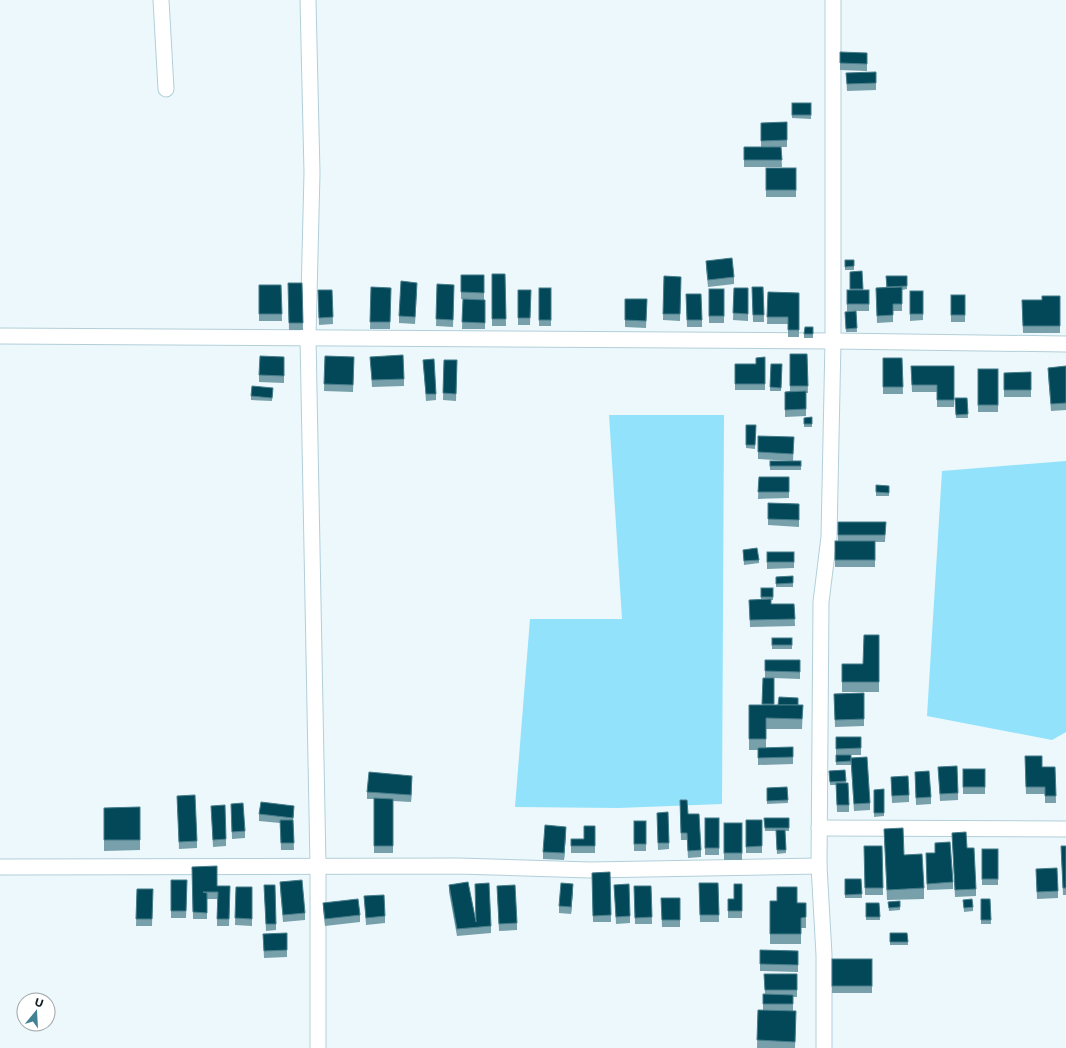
<svg xmlns="http://www.w3.org/2000/svg" width="1066" height="1048" viewBox="0 0 1066 1048" font-family="Montserrat,sans-serif">
<style>
.green{fill:#92e2fb}
.lines{fill:none;stroke-linecap:round;stroke-linejoin:round}
.minor-casing{stroke:#b2cfd9;stroke-width:17}
.minor{stroke:#fff;stroke-width:15}
.wall{fill:#77a0aa}
.shaded-wall{fill:#487d8a}
.building{fill:#024859;stroke:#487d8a}
</style>
<rect width="100%" height="100%" fill="#ecf8fc"/>
<!-- green -->
<g class="green">
<path d="M609,415H724L722,804L618,808L515,807L530,619H622Z"/>
<path d="M1066,461V732L1052,740L927,716L942,471Z"/>
</g>
<g class="lines">
<!-- minor casing -->
<g class="minor-casing">
<g id="minor">
<path d="M161,0L166,89"/>
<path d="M308,0L312,173L308,337L318,866V1048"/>
<path d="M0,336L833,341L1066,344"/>
<path d="M819,828L1066,829"/>
<path d="M0,867L458,866L590,870L819,866"/>
<path d="M824,1048V955L819,866L821,602L829,537L833,341V0"/>
</g>
</g>
<!-- minor -->
<use href="#minor" class="minor"/>
</g>
<!-- wall -->
<g class="wall">
<path d="M840,52L867,60V71L840,70Z"/>
<path d="M846,73L876,83V90L847,91Z"/>
<path d="M792,103H811V119L792,118Z"/>
<path d="M787,122V147H781L782,167H744V147H761V123Z"/>
<rect x="766" y="168" width="30" height="29"/>
<rect x="845" y="260" width="9" height="10"/>
<path d="M706,261L734,277V284L708,287L706,268Z"/>
<path d="M862,271L863,290H869V311H847V290H850V272Z"/>
<path d="M492,274H505L506,326H492Z"/>
<path d="M461,275H484V300L461,299Z"/>
<path d="M664,276L681,277L680,321L663,320Z"/>
<path d="M886,276H907V289L902,290V311H893V322L877,323L876,288L886,287Z"/>
<path d="M288,283H302L303,330H289Z"/>
<path d="M437,284L454,285L453,327L436,326Z"/>
<path d="M259,285H281L282,321H259Z"/>
<path d="M371,287L391,288L390,329H370Z"/>
<path d="M752,287H763L764,322H753Z"/>
<rect x="539" y="288" width="12" height="38"/>
<path d="M734,288H748V321L733,320Z"/>
<rect x="709" y="289" width="15" height="34"/>
<path d="M318,290H332L333,324L319,325Z"/>
<path d="M417,290L415,324L399,323V316Z"/>
<path d="M518,290H531L530,325H518Z"/>
<path d="M910,291H923V320L910,321Z"/>
<path d="M768,292L799,293V337H788V324H767Z"/>
<path d="M686,294L702,320V327H687Z"/>
<rect x="951" y="295" width="14" height="27"/>
<path d="M1060,296V333H1023L1022,300H1042Z"/>
<path d="M463,299L485,300V329H462Z"/>
<path d="M625,299H647L646,328L625,327Z"/>
<path d="M856,311L857,332H846L845,312Z"/>
<path d="M813,327V338H804V334Z"/>
<path d="M790,354H807L808,393H806V416L785,417V392L790,391Z"/>
<path d="M325,356L354,357L353,392L324,391Z"/>
<path d="M284,357V383L259,382V375Z"/>
<path d="M370,357L404,379V386L372,387Z"/>
<path d="M765,357V390H735V364H756Z"/>
<path d="M883,358H902L903,394H883Z"/>
<path d="M423,360L436,394V400L426,401Z"/>
<path d="M444,360H457L456,401L443,400Z"/>
<path d="M771,364H782L781,391H770Z"/>
<path d="M911,366H954V407H937V392H912Z"/>
<path d="M1066,366V410L1051,411L1048,375V368Z"/>
<rect x="978" y="369" width="20" height="43"/>
<path d="M1031,372V397H1004V373Z"/>
<path d="M273,391L272,401L251,400V396Z"/>
<path d="M955,398H967L968,418H956Z"/>
<path d="M812,417V427H804V418Z"/>
<path d="M746,425H756L755,449L746,448Z"/>
<path d="M794,437L793,461H801V470H770V461H792L758,459V452Z"/>
<path d="M759,477H789V498L758,499Z"/>
<path d="M876,485L889,486V496H876Z"/>
<path d="M768,503L799,504V527L768,525Z"/>
<path d="M838,522H886L885,542H875V567H835V541H838Z"/>
<path d="M743,550L759,560V563L744,565Z"/>
<path d="M767,552H794V568L767,569Z"/>
<path d="M793,576V587H776V577Z"/>
<path d="M761,588H773V600H771V604H794L795,626L750,627L749,600H761Z"/>
<path d="M879,635V692H842V664H863Z"/>
<rect x="772" y="638" width="20" height="11"/>
<path d="M765,660H800V679L774,678V705H803L802,729H766V748L793,747V764L758,765V750H749V705H762L763,678H765Z"/>
<path d="M864,693V726L835,727L834,694Z"/>
<path d="M836,737H861V755H851V758L870,803V810L854,811L851,765H836Z"/>
<path d="M1025,756L1042,767H1055L1056,803H1045V794H1026Z"/>
<path d="M938,767L958,793V800L940,801Z"/>
<rect x="963" y="769" width="22" height="25"/>
<path d="M845,770L846,783L849,805V812H837L836,785H830L829,771Z"/>
<path d="M915,772L931,797V804L916,805Z"/>
<path d="M891,777L909,795V802L892,803Z"/>
<path d="M412,783L411,802L393,801V853H374V799H367V792Z"/>
<path d="M787,787L788,803L767,804V788Z"/>
<path d="M884,789V816L874,817V790Z"/>
<path d="M177,796L197,841V848L179,849Z"/>
<path d="M680,800L688,814L701,850V857L688,858L687,840H681Z"/>
<path d="M231,804L245,831V838L232,839Z"/>
<path d="M211,806L226,839V846L213,847Z"/>
<path d="M140,807V850L104,851V808Z"/>
<path d="M294,813L293,821L294,850H281L280,823L259,821V814Z"/>
<path d="M657,813L669,843V849L658,850Z"/>
<rect x="705" y="818" width="14" height="37"/>
<path d="M764,818H789V831H785L786,853L777,854L776,831H765Z"/>
<rect x="746" y="820" width="16" height="33"/>
<rect x="634" y="821" width="12" height="30"/>
<rect x="724" y="823" width="18" height="37"/>
<path d="M595,826V853H571V839H584Z"/>
<path d="M884,829L904,855L924,888V899L887,900Z"/>
<path d="M952,833L967,848L976,889V896L955,897Z"/>
<path d="M566,834L564,860L543,859V852Z"/>
<path d="M935,843L953,882V889L927,890L926,853H935Z"/>
<path d="M864,846H882L883,895H865Z"/>
<path d="M1061,846H1066V895H1063Z"/>
<rect x="982" y="849" width="16" height="36"/>
<path d="M192,867L217,886H230L229,926H217V899H207V919H193Z"/>
<path d="M1036,869L1058,891V898L1037,899Z"/>
<path d="M610,872L611,922H593L592,873Z"/>
<path d="M845,879H861L862,898H845Z"/>
<path d="M171,880H187L186,918H171Z"/>
<path d="M280,882L305,913V920L283,922L280,889Z"/>
<path d="M699,883H718L719,922H700Z"/>
<path d="M742,884V918H728V899H734Z"/>
<path d="M264,885L276,924V930L266,931Z"/>
<path d="M449,885L475,921L491,926V933L457,936L449,892Z"/>
<path d="M614,885L630,916V923L616,924Z"/>
<path d="M497,886L517,923V930L499,931Z"/>
<path d="M634,886H651L652,924H635Z"/>
<path d="M236,887H252V926L235,925Z"/>
<path d="M137,889H153L152,926H136Z"/>
<path d="M573,891L571,914L559,913V906Z"/>
<path d="M364,896L385,916V923L366,925Z"/>
<path d="M661,898H680V927H662Z"/>
<path d="M981,899H990L991,924H981Z"/>
<path d="M963,900L973,907V911L964,912Z"/>
<path d="M770,901L806,903V928H801V944H770Z"/>
<path d="M900,901V910L889,911L888,902Z"/>
<path d="M323,903L360,915V922L325,926L323,910Z"/>
<path d="M866,903H879L880,920H866Z"/>
<path d="M890,933H907L908,945H890Z"/>
<path d="M263,934L287,950V957L264,958Z"/>
<path d="M760,950L798,951V972L760,971Z"/>
<rect x="832" y="959" width="40" height="34"/>
<path d="M764,974H797V997H793V1011L796,1021L795,1048H757L758,1010H763V994H765Z"/>
</g>
<!-- shaded-wall -->
<g class="shaded-wall">
<path d="M412,776V783L411,802V795Z"/>
<path d="M566,827V834L564,860V853Z"/>
<path d="M573,884V891L571,914V907Z"/>
</g>
<!-- building -->
<g class="building">
<path d="M840,52L867,53V64L840,63Z"/>
<path d="M876,72V83L847,84L846,73Z"/>
<rect x="792" y="103" width="19" height="12"/>
<path d="M787,122V140L761,141V123Z"/>
<path d="M744,147H781L782,160H744Z"/>
<rect x="766" y="168" width="30" height="22"/>
<path d="M732,258L734,277L708,280L706,261Z"/>
<path d="M845,260H854V266L845,267Z"/>
<path d="M862,271L863,289H850V272Z"/>
<path d="M492,274H505L506,319H492Z"/>
<path d="M461,275H484V293L461,292Z"/>
<path d="M664,276L681,277L680,314H663Z"/>
<path d="M886,276H907V286L887,287Z"/>
<path d="M401,281L417,283L415,317L399,316Z"/>
<path d="M288,283H302L303,323H289Z"/>
<path d="M437,284L454,285L453,320L436,319Z"/>
<path d="M259,285H281L282,314H259Z"/>
<path d="M371,287L391,288L390,322H370Z"/>
<path d="M752,287H763L764,315H753Z"/>
<path d="M902,287V304H893V315L877,316L876,288Z"/>
<rect x="539" y="288" width="12" height="32"/>
<path d="M734,288H748V314L733,313Z"/>
<rect x="709" y="289" width="15" height="27"/>
<path d="M318,290H332L333,317L319,318Z"/>
<path d="M518,290H531L530,318H518Z"/>
<rect x="847" y="290" width="22" height="14"/>
<rect x="910" y="291" width="13" height="23"/>
<path d="M768,292L799,293V330H788V317H767Z"/>
<path d="M686,294H701L702,320H687Z"/>
<rect x="951" y="295" width="14" height="20"/>
<path d="M1042,296H1060V326H1023L1022,300H1042Z"/>
<path d="M463,299L485,300V323L462,322Z"/>
<path d="M625,299H647L646,321L625,320Z"/>
<path d="M856,311L857,328L846,329L845,312Z"/>
<path d="M805,327H813V334H804Z"/>
<path d="M790,354H807L808,386H790Z"/>
<path d="M403,355L404,379L372,380L370,357Z"/>
<path d="M260,356L284,357V376L259,375Z"/>
<path d="M325,356L354,357L353,385L324,384Z"/>
<path d="M765,357V384H735V364H756V358Z"/>
<path d="M883,358H902L903,387H883Z"/>
<path d="M434,359L436,394H426L423,360Z"/>
<path d="M444,360H457L456,394L443,393Z"/>
<path d="M771,364H782L781,388L770,387Z"/>
<path d="M911,366H954V400H937V385H912Z"/>
<path d="M1066,366V403L1051,404L1048,368Z"/>
<rect x="978" y="369" width="20" height="36"/>
<path d="M1031,372V390H1004V373Z"/>
<path d="M252,386L273,388L272,398L251,396Z"/>
<path d="M806,391V409L785,410V392Z"/>
<path d="M955,398H967L968,414L956,415Z"/>
<path d="M812,417V424H804V418Z"/>
<path d="M746,425H756L755,445H746Z"/>
<path d="M758,436L794,437L793,454L758,452Z"/>
<rect x="770" y="461" width="31" height="5"/>
<path d="M759,477H789V492H758Z"/>
<path d="M876,485L889,486V493L876,492Z"/>
<path d="M768,503L799,504V520L768,519Z"/>
<path d="M838,522H886L885,535H838Z"/>
<rect x="835" y="541" width="40" height="19"/>
<path d="M757,548L759,560L744,561L743,550Z"/>
<rect x="767" y="552" width="27" height="10"/>
<path d="M793,576V583L776,584V577Z"/>
<rect x="761" y="588" width="12" height="9"/>
<path d="M771,599V604H794L795,619L750,620L749,600Z"/>
<path d="M864,635H879V682H842V664H863Z"/>
<rect x="772" y="638" width="20" height="7"/>
<path d="M765,660H800V672L765,671Z"/>
<path d="M763,678H774V704H762Z"/>
<path d="M864,693V719L835,720L834,694Z"/>
<path d="M779,697L798,698V705H778Z"/>
<path d="M749,705H803L802,719L766,718V739H749Z"/>
<path d="M836,737H861V748L836,749Z"/>
<path d="M793,747V757L758,758V748Z"/>
<path d="M836,755H851V761L836,762Z"/>
<path d="M1025,756H1042V767H1055L1056,796H1045V787H1026Z"/>
<path d="M867,757L870,803L854,804L851,758Z"/>
<path d="M957,766L958,793L940,794L938,767Z"/>
<rect x="963" y="769" width="22" height="18"/>
<path d="M845,770L846,781L830,782L829,771Z"/>
<path d="M929,771L931,797L916,798L915,772Z"/>
<path d="M369,772L412,776L411,795L367,792Z"/>
<path d="M908,776L909,795L892,796L891,777Z"/>
<path d="M836,783H848L849,805H837Z"/>
<path d="M787,787L788,800L767,801V788Z"/>
<path d="M884,789V813H874V790Z"/>
<path d="M195,795L197,841L179,842L177,796Z"/>
<path d="M374,798L393,799V846H374Z"/>
<path d="M680,800H687L688,814H699L701,850L688,851L687,833H681Z"/>
<path d="M261,802L294,806L293,818L259,814Z"/>
<path d="M243,803L245,831L232,832L231,804Z"/>
<path d="M225,805L226,839L213,840L211,806Z"/>
<path d="M140,807V840H104V808Z"/>
<path d="M668,812L669,843H658L657,813Z"/>
<rect x="705" y="818" width="14" height="30"/>
<path d="M764,818H789V828H765Z"/>
<path d="M280,820H293L294,843H281Z"/>
<path d="M746,820H762V846L746,847Z"/>
<rect x="634" y="821" width="12" height="23"/>
<rect x="724" y="823" width="18" height="30"/>
<path d="M545,825L566,827L564,853L543,852Z"/>
<path d="M584,826H595V846H571V839H584Z"/>
<path d="M903,828L904,855L922,854L924,888L887,890L884,829Z"/>
<path d="M776,830H785L786,850H777Z"/>
<path d="M966,832L967,848H974L976,889L955,890L952,833Z"/>
<path d="M950,842L953,882L927,884L926,853H935V843Z"/>
<path d="M864,846H882L883,888H865Z"/>
<path d="M1061,846H1066V888H1063Z"/>
<rect x="982" y="849" width="16" height="30"/>
<path d="M217,866V886H230L229,919H217L218,892H203L207,893V913L193,912L192,867Z"/>
<path d="M1057,868L1058,891L1037,892L1036,869Z"/>
<path d="M610,872L611,915L593,916L592,873Z"/>
<path d="M845,879H861L862,894L845,895Z"/>
<path d="M171,880H187L186,911H171Z"/>
<path d="M302,880L305,913L283,915L280,882Z"/>
<path d="M468,882L476,922L475,884L489,883L491,926L457,929L449,885Z"/>
<path d="M561,883L573,884L571,907L559,906Z"/>
<path d="M699,883H718L719,915H700Z"/>
<path d="M629,884L630,916L616,917L614,885Z"/>
<path d="M734,884H742V911H728V899H734Z"/>
<path d="M264,885H275L276,924H266Z"/>
<path d="M515,885L517,923L499,924L497,886Z"/>
<path d="M634,886H651L652,917L635,918Z"/>
<path d="M236,887H252V919L235,918Z"/>
<path d="M777,887H797V903H806V917L801,918V934H770V901H777Z"/>
<path d="M137,889H153L152,919H136Z"/>
<path d="M384,895L385,916L366,918L364,896Z"/>
<path d="M661,898H680V920H662Z"/>
<path d="M358,899L360,915L325,919L323,903Z"/>
<path d="M972,899L973,907L964,908L963,900Z"/>
<path d="M981,899H990L991,920H981Z"/>
<path d="M900,901V907L889,908L888,902Z"/>
<path d="M866,903H879L880,917H866Z"/>
<path d="M287,933V950L264,951L263,934Z"/>
<path d="M890,933H907L908,942H890Z"/>
<path d="M760,950L798,951V965L760,964Z"/>
<rect x="832" y="959" width="40" height="27"/>
<path d="M764,974H797V990H765Z"/>
<path d="M763,994L793,995V1004H763Z"/>
<path d="M758,1010L796,1011L795,1042L757,1040Z"/>
</g>
<!-- north arrow -->
<g transform="translate(36 1012) rotate(18)"><circle r="19" fill="#ffffff" stroke="#9fa4a5"/>
<path d="M0-3L7 15L0 10L-7 15Z" fill="#418195"/>
<text y="-6" font-size="11" font-weight="bold" text-anchor="middle" fill="#101b1f">U</text>
</g>
</svg>
